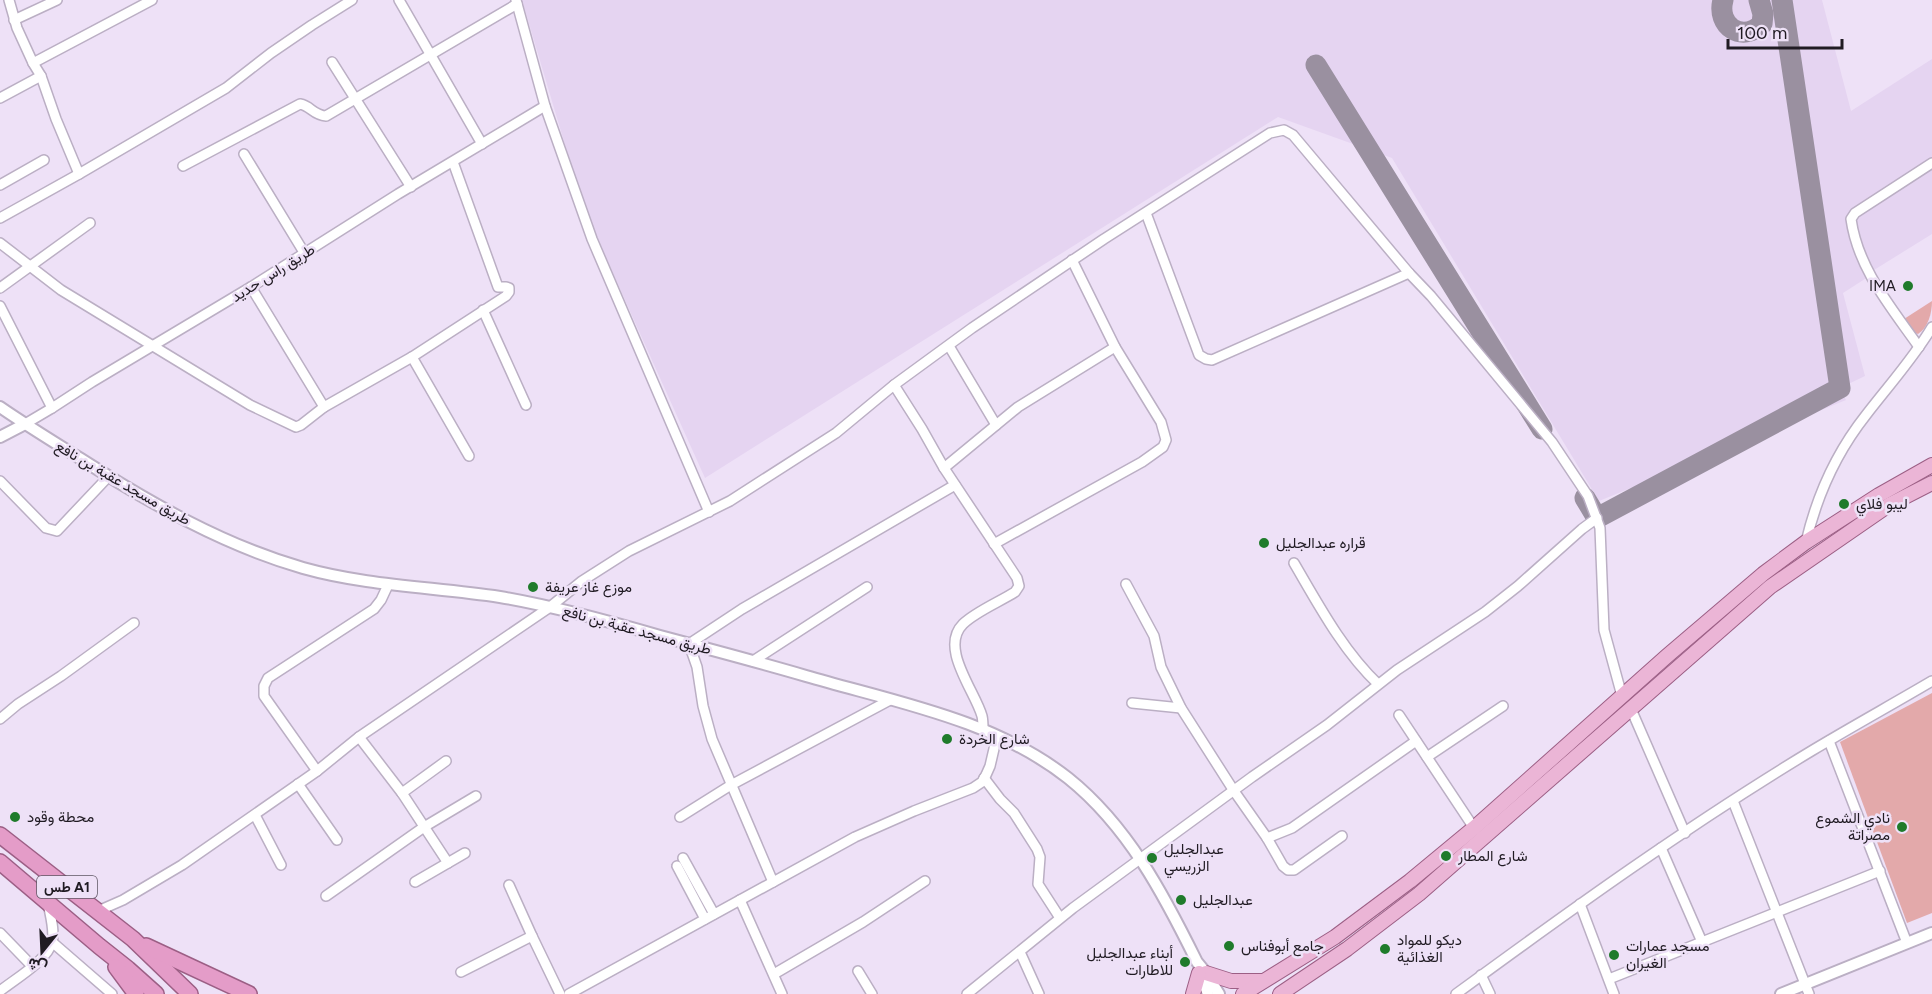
<svg xmlns="http://www.w3.org/2000/svg" width="1932" height="994" viewBox="0 0 1932 994" font-family="Figtree,Vazirmatn,sans-serif">
<style>
.built{fill:#e5d4f1}
.green{fill:#e3a9aa}
.lines{fill:none;stroke-linecap:round;stroke-linejoin:round}
.taxiway{stroke:#9a90a0;stroke-width:21}
.minor-casing{stroke:#bbafc4;stroke-width:12}
.tertiary-casing{stroke:#bbafc4;stroke-width:14}
.primary-casing{stroke:#9c5f85;stroke-width:16}
.trunk-casing{stroke:#9c5f85;stroke-width:18}
.minor{stroke:#fff;stroke-width:9}
.tertiary{stroke:#fff;stroke-width:10}
.primary{stroke:#ebb5d6;stroke-width:14}
.trunk{stroke:#e49cc8;stroke-width:15}
.poi-dot{fill:#1f7b2b;stroke:#eee1f7;stroke-width:2}
.labels{text-anchor:middle;dominant-baseline:central;stroke-width:5;stroke-linejoin:round;paint-order:stroke}
.shield{fill:#eee1f7;stroke:#5e5663;stroke-width:1.5}
.shield-label{font-size:14px;font-weight:bold;fill:#201b23}
.street-label{font-size:15px;fill:#201b23;stroke:#eee1f7}
.poi-label{font-size:15px;fill:#201b23;stroke:#eee1f7;text-anchor:start}
</style>
<rect width="100%" height="100%" fill="#eee1f7"/>
<!-- built -->
<path class="built" d="M522,0H1822L1851,111L1932,59V234L1874,270L1868,277L1843,293L1865,376L1840,388L1846,400L1599,501L1392,158L1278,117L705,478L584,209Z"/>
<!-- green -->
<g class="green">
<path d="M1932,301C1932,313 1928,328 1918,334L1913,332L1904,319Z"/>
<path d="M1932,693V913L1907,923L1840,742Z"/>
</g>
<g class="lines">
<!-- taxiway -->
<g class="taxiway">
<path d="M1723,0C1716,26 1742,43 1762,24L1763,14L1759,0"/>
<path d="M1316,65L1542,429"/>
<path d="M1585,498L1597,518L1840,388L1782,0"/>
</g>
<!-- minor casing -->
<g class="minor-casing">
<g id="minor">
<path d="M9,0L17,28L33,63L41,76L56,119L79,174"/>
<path d="M399,0L482,144"/>
<path d="M516,0L545,106L592,239L709,512"/>
<path d="M14,20L57,0"/>
<path d="M332,62L411,187"/>
<path d="M33,63L152,0"/>
<path d="M0,98L41,76"/>
<path d="M244,154L305,254"/>
<path d="M183,166L300,104C311,106 313,115 326,116L517,4"/>
<path d="M0,185L44,160"/>
<path d="M1146,213L1199,355L1206,359L1212,360L1409,273L1431,296L1552,442L1588,496L1600,528L1604,630L1622,696"/>
<path d="M0,218L79,174L226,88L271,53L312,25L352,0"/>
<path d="M0,243L61,290L250,405L296,427L301,425L324,407"/>
<path d="M251,287L324,407L412,357L506,296L509,292V288L506,287H498L453,162"/>
<path d="M0,288L90,223"/>
<path d="M0,306L52,408"/>
<path d="M483,310L526,405"/>
<path d="M949,346L996,425"/>
<path d="M1919,347C1891,307 1858,269 1851,219L1855,213L1932,163"/>
<path d="M412,357L469,456"/>
<path d="M894,385L922,429L944,468L1017,578L1019,586L1015,592C999,602 975,612 963,624C939,648 975,691 982,716C983,720 983,725 983,730"/>
<path d="M25,424L52,408L92,382L251,287L398,194L545,106"/>
<path d="M944,468L1018,407L1115,347"/>
<path d="M0,481L46,528L57,531L108,477"/>
<path d="M1806,542C1817,495 1836,453 1866,415C1889,385 1913,359 1932,327"/>
<path d="M994,544L1142,462L1163,447L1166,440L1161,422L1115,347L1072,260"/>
<path d="M1294,563C1318,604 1343,651 1378,684"/>
<path d="M1126,584L1154,636L1161,667L1181,708L1234,791L1267,838L1283,866L1288,870H1294L1342,836"/>
<path d="M753,661L867,587"/>
<path d="M1132,703L1181,708"/>
<path d="M1631,709L1685,833"/>
<path d="M1399,715L1474,828"/>
<path d="M0,719L18,704L61,676L134,623"/>
<path d="M359,737L402,793L448,863"/>
<path d="M1829,741L1907,943"/>
<path d="M1427,757L1503,706"/>
<path d="M317,771L264,696V686L268,678L374,609L381,600L388,585"/>
<path d="M984,778L1000,799L1014,813L1037,849L1040,857L1038,884L1060,918"/>
<path d="M298,784L337,840"/>
<path d="M402,793L446,761"/>
<path d="M1733,801L1809,994"/>
<path d="M255,815L281,865"/>
<path d="M680,817L731,785L890,700"/>
<path d="M1267,838L1292,828L1416,741"/>
<path d="M1661,848L1702,942"/>
<path d="M683,858L714,914"/>
<path d="M677,866L705,919"/>
<path d="M415,882L465,853"/>
<path d="M773,882L712,739L703,706L697,667L689,644L742,609L955,485"/>
<path d="M509,885L532,936"/>
<path d="M326,896L424,827L476,796"/>
<path d="M740,900L782,994"/>
<path d="M1580,904L1614,994"/>
<path d="M98,911L123,900L182,865L317,771L359,737L550,607L582,581L629,551L730,501L836,433L894,385L972,328L1104,239L1270,133L1284,130L1293,135L1409,273"/>
<path d="M0,933L32,966"/>
<path d="M52,942L112,994"/>
<path d="M1020,952L1039,994"/>
<path d="M858,971L872,994"/>
<path d="M461,972L532,936L560,994"/>
<path d="M774,974L863,922L925,881"/>
<path d="M1481,975L1490,994"/>
<path d="M1609,979L1880,871"/>
<path d="M0,991C15,979 48,960 52,942C55,930 50,915 48,903"/>
<path d="M569,994L855,837L914,811L973,788L982,782L986,775L990,766L997,736"/>
<path d="M967,994L1073,908L1252,777L1327,725L1397,670L1485,612L1518,586L1582,529L1597,518"/>
<path d="M1456,994C1572,909 1690,824 1813,750C1853,726 1893,704 1932,681"/>
</g>
</g>
<!-- tertiary casing -->
<g class="tertiary-casing">
<g id="tertiary">
<path d="M0,407C26,425 54,442 81,459C150,503 223,545 303,568C367,586 434,587 500,597C554,606 608,621 660,636C709,649 758,662 806,676C895,702 993,719 1068,778C1128,826 1164,895 1197,962L1206,973L1219,994"/>
<path d="M0,437L25,424"/>
<path d="M1199,971L1208,994"/>
<path d="M1781,994L1932,933"/>
</g>
</g>
<!-- primary casing -->
<g class="primary-casing">
<g id="primary">
<path d="M1206,973L1231,981H1263"/>
<path d="M1193,994L1199,973"/>
<path d="M1243,994L1335,937L1410,881L1474,828L1667,656L1763,574L1806,542L1879,495L1932,465"/>
<path d="M1280,994L1347,949L1419,894L1770,587L1889,505L1932,483"/>
</g>
</g>
<!-- trunk casing -->
<g class="trunk-casing">
<g id="trunk">
<path d="M0,835L133,939L190,994"/>
<path d="M0,862L99,946L128,969L156,994"/>
<path d="M146,946L249,994"/>
<path d="M116,967L136,994"/>
</g>
</g>
<!-- minor -->
<use href="#minor" class="minor"/>
<!-- tertiary -->
<use href="#tertiary" class="tertiary"/>
<!-- primary -->
<use href="#primary" class="primary"/>
<!-- trunk -->
<use href="#trunk" class="trunk"/>
</g>
<!-- markers -->
<g class="poi-dot">
<circle cx="1908" cy="286" r="6"/>
<circle cx="1844" cy="504" r="6"/>
<circle cx="1264" cy="543" r="6"/>
<circle cx="533" cy="587" r="6"/>
<circle cx="947" cy="739" r="6"/>
<circle cx="15" cy="817" r="6"/>
<circle cx="1902" cy="827" r="6"/>
<circle cx="1446" cy="856" r="6"/>
<circle cx="1152" cy="858" r="6"/>
<circle cx="1181" cy="900" r="6"/>
<circle cx="1229" cy="946" r="6"/>
<circle cx="1385" cy="949" r="6"/>
<circle cx="1614" cy="955" r="6"/>
<circle cx="1185" cy="962" r="6"/>
</g>
<g class="labels">
<!-- shield labels -->
<rect class="shield" x="37" y="876" width="60" height="22" rx="4.5"/>
<g class="shield-label">
<text x="67" y="887">طس A1</text>
</g>
<!-- street labels -->
<g class="street-label">
<text transform="translate(273 273) rotate(-32)">طريق راس حديد</text>
<text transform="translate(123 483) rotate(30)">طريق مسجد عقبة بن نافع</text>
<text transform="translate(637 630) rotate(15)">طريق مسجد عقبة بن نافع</text>
</g>
<!-- poi labels -->
<g class="poi-label">
<text x="1896" y="286" text-anchor="end">IMA</text>
<text x="1856" y="504">ليبو فلاي</text>
<text x="1276" y="543">قراره عبدالجليل</text>
<text x="545" y="587">موزع غاز عريفة</text>
<text x="959" y="739">شارع الخردة</text>
<text x="27" y="817">محطة وقود</text>
<text x="1890" y="818" text-anchor="end">نادي الشموع<tspan x="1890" dy="17">مصراتة</tspan></text>
<text x="1164" y="849">عبدالجليل<tspan x="1164" dy="17">الزريسي</tspan></text>
<text x="1458" y="856">شارع المطار</text>
<text x="1193" y="900">عبدالجليل</text>
<text x="1397" y="940">ديكو للمواد<tspan x="1397" dy="17">الغذائية</tspan></text>
<text x="1241" y="946">جامع أبوفناس</text>
<text x="1626" y="946">مسجد عمارات<tspan x="1626" dy="17">الغيران</tspan></text>
<text x="1173" y="953" text-anchor="end">أبناء عبدالجليل<tspan x="1173" dy="17">للاطارات</tspan></text>
</g>
</g>
<!-- north arrow -->
<g transform="translate(42 952) rotate(198)" stroke="#eee1f7" stroke-width="4.5" paint-order="stroke">
<path d="M0-4.5L10 22L0 15L-10 22Z" fill="#201b23"/>
<text y="-9" font-size="16" font-weight="bold" text-anchor="middle" fill="#201b23">ش</text>
</g>
<!-- scale -->
<path d="M1728 39v9h114v-9" fill="none" stroke="#201b23" stroke-width="3"/>
<text x="1737" y="39" font-size="18" fill="#201b23" stroke="#eee1f7" stroke-width="4.5" paint-order="stroke">100 m</text>
</svg>
